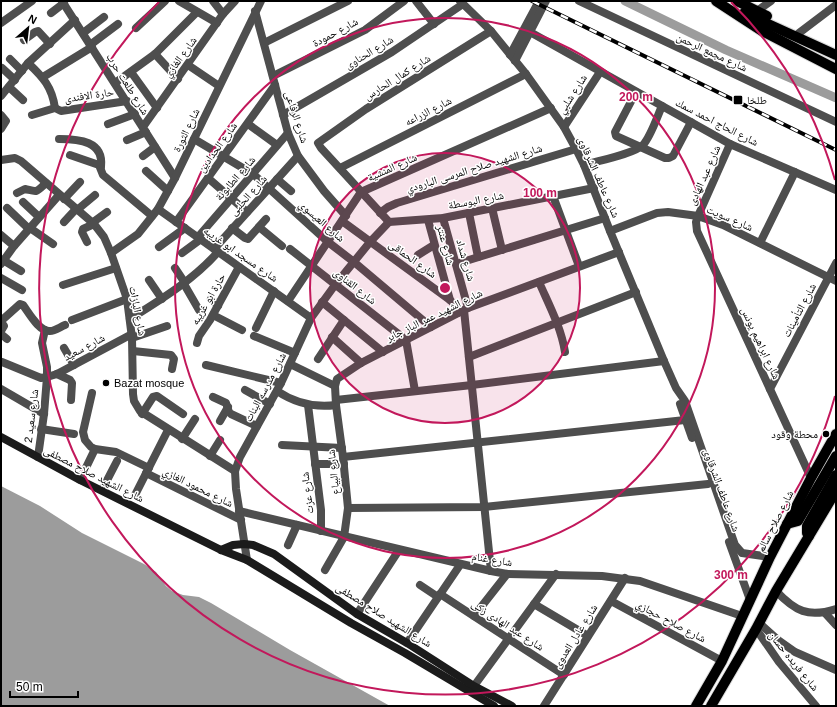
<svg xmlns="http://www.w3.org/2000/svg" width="837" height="707" viewBox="0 0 837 707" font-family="Helvetica,'Noto Naskh Arabic',sans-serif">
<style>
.water{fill:#9c9c9c}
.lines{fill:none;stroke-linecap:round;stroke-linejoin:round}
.canal{stroke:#9c9c9c;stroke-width:9}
.primary-casing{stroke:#dbdbdb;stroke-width:12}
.minor{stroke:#4e4e4e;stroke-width:8}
.tertiary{stroke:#4e4e4e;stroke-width:8}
.secondary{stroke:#1b1b1b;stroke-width:8}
.primary{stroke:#000;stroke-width:10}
.rail-casing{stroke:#000;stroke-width:4}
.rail{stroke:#fff;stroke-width:2.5;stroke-dasharray:8;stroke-linecap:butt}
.ring{fill:none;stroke:#c2185b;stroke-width:2}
.poi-dot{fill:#000;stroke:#fff;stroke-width:1.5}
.labels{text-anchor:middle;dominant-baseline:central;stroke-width:3;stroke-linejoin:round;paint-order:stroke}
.street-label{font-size:11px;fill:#000;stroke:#fff}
.poi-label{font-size:11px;fill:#000;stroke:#fff;text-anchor:start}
.centre{fill:#c2185b;stroke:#fff;stroke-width:2}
.ring-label{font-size:12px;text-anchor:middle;font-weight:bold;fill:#c2185b;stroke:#fff;stroke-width:3;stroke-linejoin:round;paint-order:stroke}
</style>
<rect width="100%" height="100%" fill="#fff"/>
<!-- water -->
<path class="water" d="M1,486L40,506L82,533L144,564L156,572L166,586L172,591L183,595L199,597L211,603L290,650L390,706H1Z"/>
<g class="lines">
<!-- canal -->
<path class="canal" d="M625,1L726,50L836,98"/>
<!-- primary casing -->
<g class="primary-casing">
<g id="primary">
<path d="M716,1L762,31L836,69"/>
<path d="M737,1L767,16"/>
<path d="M744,13L836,55"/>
<path d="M787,524L798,521L836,456"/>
<path d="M809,536L807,533V526L836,475"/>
<path d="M696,706L722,661L770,557L811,478L836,434"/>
<path d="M711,706L756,629L776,591L836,491"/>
</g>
</g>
<!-- minor -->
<g class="minor">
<path d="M62,1L175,178"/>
<path d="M179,1L217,23"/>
<path d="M213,1L223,14"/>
<path d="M416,1L434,24"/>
<path d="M579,1L836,122"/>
<path d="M255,11L288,133L298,156L324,191L346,216"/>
<path d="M757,11L771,1"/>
<path d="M51,13L64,3"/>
<path d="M1,23L32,1"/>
<path d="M136,28L165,1"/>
<path d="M530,32L730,144L836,190"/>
<path d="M83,33L104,17"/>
<path d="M799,33L836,5"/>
<path d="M24,40L35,32L38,31L50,44"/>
<path d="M264,43L348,1"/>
<path d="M90,45L118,24"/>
<path d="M155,54L178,79"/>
<path d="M10,59L22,71"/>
<path d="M28,63C43,77 52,87 55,108"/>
<path d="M188,65L219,86"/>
<path d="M2,68L15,80"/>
<path d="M131,72L157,108"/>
<path d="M273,76L365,30L404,1"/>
<path d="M43,77L92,47"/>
<path d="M115,83L155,54L197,12"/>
<path d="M9,87L23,100"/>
<path d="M636,92L615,132L616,136L665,158H669L673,156L691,122"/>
<path d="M1,96L28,63L75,20"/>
<path d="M1,115L6,121L1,129"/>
<path d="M32,115L55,108L61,111L127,101"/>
<path d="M283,115L392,52L463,4"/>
<path d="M108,124L135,114"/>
<path d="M248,124L277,145"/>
<path d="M143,127L223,14L235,1"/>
<path d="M564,127L600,72"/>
<path d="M59,139C79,139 104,141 101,167"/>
<path d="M194,139L253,174L328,242L354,262L431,327"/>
<path d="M127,140L146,132"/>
<path d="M730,144L698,216L696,222L697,231L811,478"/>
<path d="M70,155L99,165L103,175L152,216"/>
<path d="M143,156L155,147"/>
<path d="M1,160L15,158L21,161L94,224L104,237L111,253L127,299L132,338L133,394L134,401L140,411L235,471"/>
<path d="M584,165C597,161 634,154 643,145C651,136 657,117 662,106"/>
<path d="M340,168L526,74"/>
<path d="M146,171L168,191"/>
<path d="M208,178L247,212"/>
<path d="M277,179L291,191"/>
<path d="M17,193L25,189C38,192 35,193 46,183"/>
<path d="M553,196L579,266"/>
<path d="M64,199L80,182"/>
<path d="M23,202L39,217"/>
<path d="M7,208L29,229"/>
<path d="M492,208L502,250"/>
<path d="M158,209L311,318"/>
<path d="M77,210L95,195"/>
<path d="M380,213L388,207L397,203L576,149"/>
<path d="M469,213L478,257"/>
<path d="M443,218L468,308"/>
<path d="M428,220L450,300"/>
<path d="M342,221L450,300L455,305L458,313"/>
<path d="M64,222L76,209"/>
<path d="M176,222L275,85"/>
<path d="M389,222L321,148L318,143L366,109L491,31"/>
<path d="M92,223L107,212"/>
<path d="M259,227L282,246"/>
<path d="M30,228L53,244"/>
<path d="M232,228L245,238L248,239L266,219"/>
<path d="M610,231L657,213L668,212L698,216L723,225L836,281"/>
<path d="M1,235L14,246"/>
<path d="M198,237L288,133"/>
<path d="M87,242L82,232L83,229L94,224"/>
<path d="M760,243L795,172"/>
<path d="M159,247L185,228"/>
<path d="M214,249L298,156"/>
<path d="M290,249L406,340L415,391"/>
<path d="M111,253L138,234L158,209L175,178L261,1"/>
<path d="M182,253L201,239"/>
<path d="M418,255L434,245"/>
<path d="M3,260L21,271"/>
<path d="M1,264L14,246L59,195"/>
<path d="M456,264L605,218"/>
<path d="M175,268L185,283"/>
<path d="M1,278L22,290"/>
<path d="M149,280L162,299"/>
<path d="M539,282C549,305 561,327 565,352"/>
<path d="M184,284L199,310"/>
<path d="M63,285L116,268"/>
<path d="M211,299L218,306"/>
<path d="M288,301L361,192L551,108"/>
<path d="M322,302L383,352"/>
<path d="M464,310L491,571"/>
<path d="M213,315L242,330"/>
<path d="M130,319C162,299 193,280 218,252"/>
<path d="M72,320L127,299"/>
<path d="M1,321L20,304L23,305C29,313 39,332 50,331C55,331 60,327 65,325"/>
<path d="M1,322L4,326L1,331"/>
<path d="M256,328L274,291"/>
<path d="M1,334L7,339"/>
<path d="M254,336L295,353"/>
<path d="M332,337L361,363"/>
<path d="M132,338L167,326"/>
<path d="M197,343L199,336L210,320L239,267"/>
<path d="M64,348L74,365"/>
<path d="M133,351L171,355L174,359L172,369"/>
<path d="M469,357L636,292"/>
<path d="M318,359L344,320"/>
<path d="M2,362L41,378L47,377L57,374L132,334"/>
<path d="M290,364L335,386"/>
<path d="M206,365L281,383"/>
<path d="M57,374L70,380L72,383L71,400"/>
<path d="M1,389L44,414"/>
<path d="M770,389L836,263"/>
<path d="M245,390L270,404"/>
<path d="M277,391C295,403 314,408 336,405"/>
<path d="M92,393L83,432L85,440L91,447L95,449L116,452L149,468"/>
<path d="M213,397L226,403L229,412L231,414L257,426"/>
<path d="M336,400L472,385L664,361"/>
<path d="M308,405L321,510V531"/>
<path d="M142,414L153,397L157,396L183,414"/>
<path d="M220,421L228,407"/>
<path d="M41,429L74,434"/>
<path d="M182,439L195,419"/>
<path d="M282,445L342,448"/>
<path d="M210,456L220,440"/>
<path d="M38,457L44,414L47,377V367L42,343L45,330"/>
<path d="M343,457L685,420"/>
<path d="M315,464H344"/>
<path d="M146,473L241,520"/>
<path d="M80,480L95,449"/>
<path d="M102,490L117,461"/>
<path d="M135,495L168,430"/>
<path d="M348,508L484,507L708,484"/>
<path d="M239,511L491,571L507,574L602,576L640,581L742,616"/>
<path d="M288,545L297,525"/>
<path d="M247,560L236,489L235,471L240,457L281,383L311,318L335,285L370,242L389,222L443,218L594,188"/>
<path d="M325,570L344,537L348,508L343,457L336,405L335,386L337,379L361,363L468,308L619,252"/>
<path d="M420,585L438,597"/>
<path d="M776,591C795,611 808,618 836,609"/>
<path d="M440,594L564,675"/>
<path d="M611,601L722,661"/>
<path d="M534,604L588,636"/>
<path d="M825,613L836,625"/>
<path d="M357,614L399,550"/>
<path d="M474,616L507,574"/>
<path d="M759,623L778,640L795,652L836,670"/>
<path d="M756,629L779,662L816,706"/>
<path d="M407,643L460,565"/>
<path d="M474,686L556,574"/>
<path d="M544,706L625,578"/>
</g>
<!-- tertiary -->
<g class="tertiary">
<path d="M460,1L491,31L526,74L564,127L576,149L584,165L610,231L664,361L676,388L685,401L735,545L742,553L770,557"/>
<path d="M510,55L539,1"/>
<path d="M515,61L546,1"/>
<path d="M680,404L692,438"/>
<path d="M729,542L750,600"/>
</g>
<!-- secondary -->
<g class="secondary">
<path d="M1,437L80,480L221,550L247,560L351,623L405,653L494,706"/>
<path d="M221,550L233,545L244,544L253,545L274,554L357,614L407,643L474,686L512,706"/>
</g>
<!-- primary -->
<use href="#primary" class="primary"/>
<!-- rail casing -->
<g class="rail-casing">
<path id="rail" d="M532,1L836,150"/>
</g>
<!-- rail -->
<use href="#rail" class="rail"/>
</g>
<!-- distance rings -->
<circle cx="445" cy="288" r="135" fill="#c2185b" fill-opacity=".12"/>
<g class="ring">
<circle cx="445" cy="288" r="135"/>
<circle cx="445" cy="288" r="270"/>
<path d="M835 396A405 405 0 1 1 159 2M731 2A405 405 0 0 1 835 180"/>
</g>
<!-- markers -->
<g class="poi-dot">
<rect x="733" y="95" width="10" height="10" rx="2"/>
<circle cx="106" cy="383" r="4"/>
<circle cx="826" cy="434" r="4"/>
</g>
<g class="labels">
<!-- street labels -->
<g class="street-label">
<text transform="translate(335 32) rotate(-28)">شارع حمودة</text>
<text transform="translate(369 52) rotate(-31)">شارع الحناوى</text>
<text transform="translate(712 52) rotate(25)">شارع مجمع الرحمن</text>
<text transform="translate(180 57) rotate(-54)">شارع الغازي</text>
<text transform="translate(397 77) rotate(-32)">شارع كمال الحارس</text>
<text transform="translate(128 84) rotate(58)">شارع طلعت حرب</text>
<text transform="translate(572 94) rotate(-57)">شارع شلبي</text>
<text transform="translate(89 95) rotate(-8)">حارة الافندى</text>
<text transform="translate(428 111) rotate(-27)">شارع الزراعه</text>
<text transform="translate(297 117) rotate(72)">شارع الرفاعى</text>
<text transform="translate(717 122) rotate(27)">شارع الحاج احمد سمك</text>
<text transform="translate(186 130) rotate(-64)">شارع الثورة</text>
<text transform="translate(217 147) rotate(-54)">شارع الحدادين</text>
<text transform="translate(392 167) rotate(-24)">شارع المنشية</text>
<text transform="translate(474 168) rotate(-17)">شارع الشهيد صلاح المرسى البارودي</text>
<text transform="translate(704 175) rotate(-66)">شارع عبد الهادى</text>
<text transform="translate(599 177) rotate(66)">شارع عاطف الشرقاوى</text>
<text transform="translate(235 178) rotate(-49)">شارع الطابونة</text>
<text transform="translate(248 195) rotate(-48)">شارع الحلبى</text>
<text transform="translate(476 200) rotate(-11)">شارع البوسطة</text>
<text transform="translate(730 218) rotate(23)">شارع سويت</text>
<text transform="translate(322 221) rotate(41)">شارع العيسوي</text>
<text transform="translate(446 245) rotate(75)">شارع عنتر</text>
<text transform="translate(241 254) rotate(35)">شارع مسجد ابو غريبه</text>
<text transform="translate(413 259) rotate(36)">شارع الحماقى</text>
<text transform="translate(466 260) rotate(74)">شارع شداد</text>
<text transform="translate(355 286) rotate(38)">شارع القناوى</text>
<text transform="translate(208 299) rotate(-60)">حارة ابو غريبه</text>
<text transform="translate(799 310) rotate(-62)">شارع التأمينات</text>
<text transform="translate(138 311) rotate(79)">شارع البازات</text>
<text transform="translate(434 315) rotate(-26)">شارع الشهيد عمر الباز جابر</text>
<text transform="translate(761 343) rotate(65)">شارع ابراهيم يونس</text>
<text transform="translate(84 347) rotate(-28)">شارع سعيد</text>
<text transform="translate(265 387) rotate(-62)">شارع مدرسه البنات</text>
<text transform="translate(31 416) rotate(-83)">شارع سعيد 2</text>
<text transform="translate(333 472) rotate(-96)">شارع البياع</text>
<text transform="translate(94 474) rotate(27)">شارع الشهيد صلاح مصطفى</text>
<text transform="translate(198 487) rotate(26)">شارع محمود الغازي</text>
<text transform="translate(722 490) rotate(70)">شارع عاطف الشرقاوى</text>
<text transform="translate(307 493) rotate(-97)">شارع عزت</text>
<text transform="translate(775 521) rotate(-63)">شارع صلاح سالم</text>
<text transform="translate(492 559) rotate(9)">شارع غنام</text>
<text transform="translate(384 615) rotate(32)">شارع الشهيد صلاح مصطفى</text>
<text transform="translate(671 621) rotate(28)">شارع صلاح حجازي</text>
<text transform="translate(508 625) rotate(33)">شارع عبد الهادى زكى</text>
<text transform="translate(575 636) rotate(-58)">شارع عادل العدوى</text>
<text transform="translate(794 661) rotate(51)">شارع فريده حسان</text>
</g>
<!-- poi labels -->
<g class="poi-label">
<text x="747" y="100">طلخا</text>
<text x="114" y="383">Bazat mosque</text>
<text x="818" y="434" text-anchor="end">محطة وقود</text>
</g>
</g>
<circle cx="445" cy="288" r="6" class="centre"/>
<g class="ring-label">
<text x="636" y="101">200 m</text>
<text x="540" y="197">100 m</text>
<text x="731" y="579">300 m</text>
</g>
<!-- border -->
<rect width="837" height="707" fill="none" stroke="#000000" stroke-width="4"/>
<!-- north arrow -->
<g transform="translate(28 28) rotate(28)" stroke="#ffffff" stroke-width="3" paint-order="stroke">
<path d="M0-3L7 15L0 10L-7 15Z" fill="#000000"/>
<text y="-6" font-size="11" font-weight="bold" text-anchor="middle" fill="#000000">N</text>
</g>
<!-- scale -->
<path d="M10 691v6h68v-6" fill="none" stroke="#000000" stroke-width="2"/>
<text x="16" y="691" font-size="12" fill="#000000" stroke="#ffffff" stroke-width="3" paint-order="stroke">50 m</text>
</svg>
